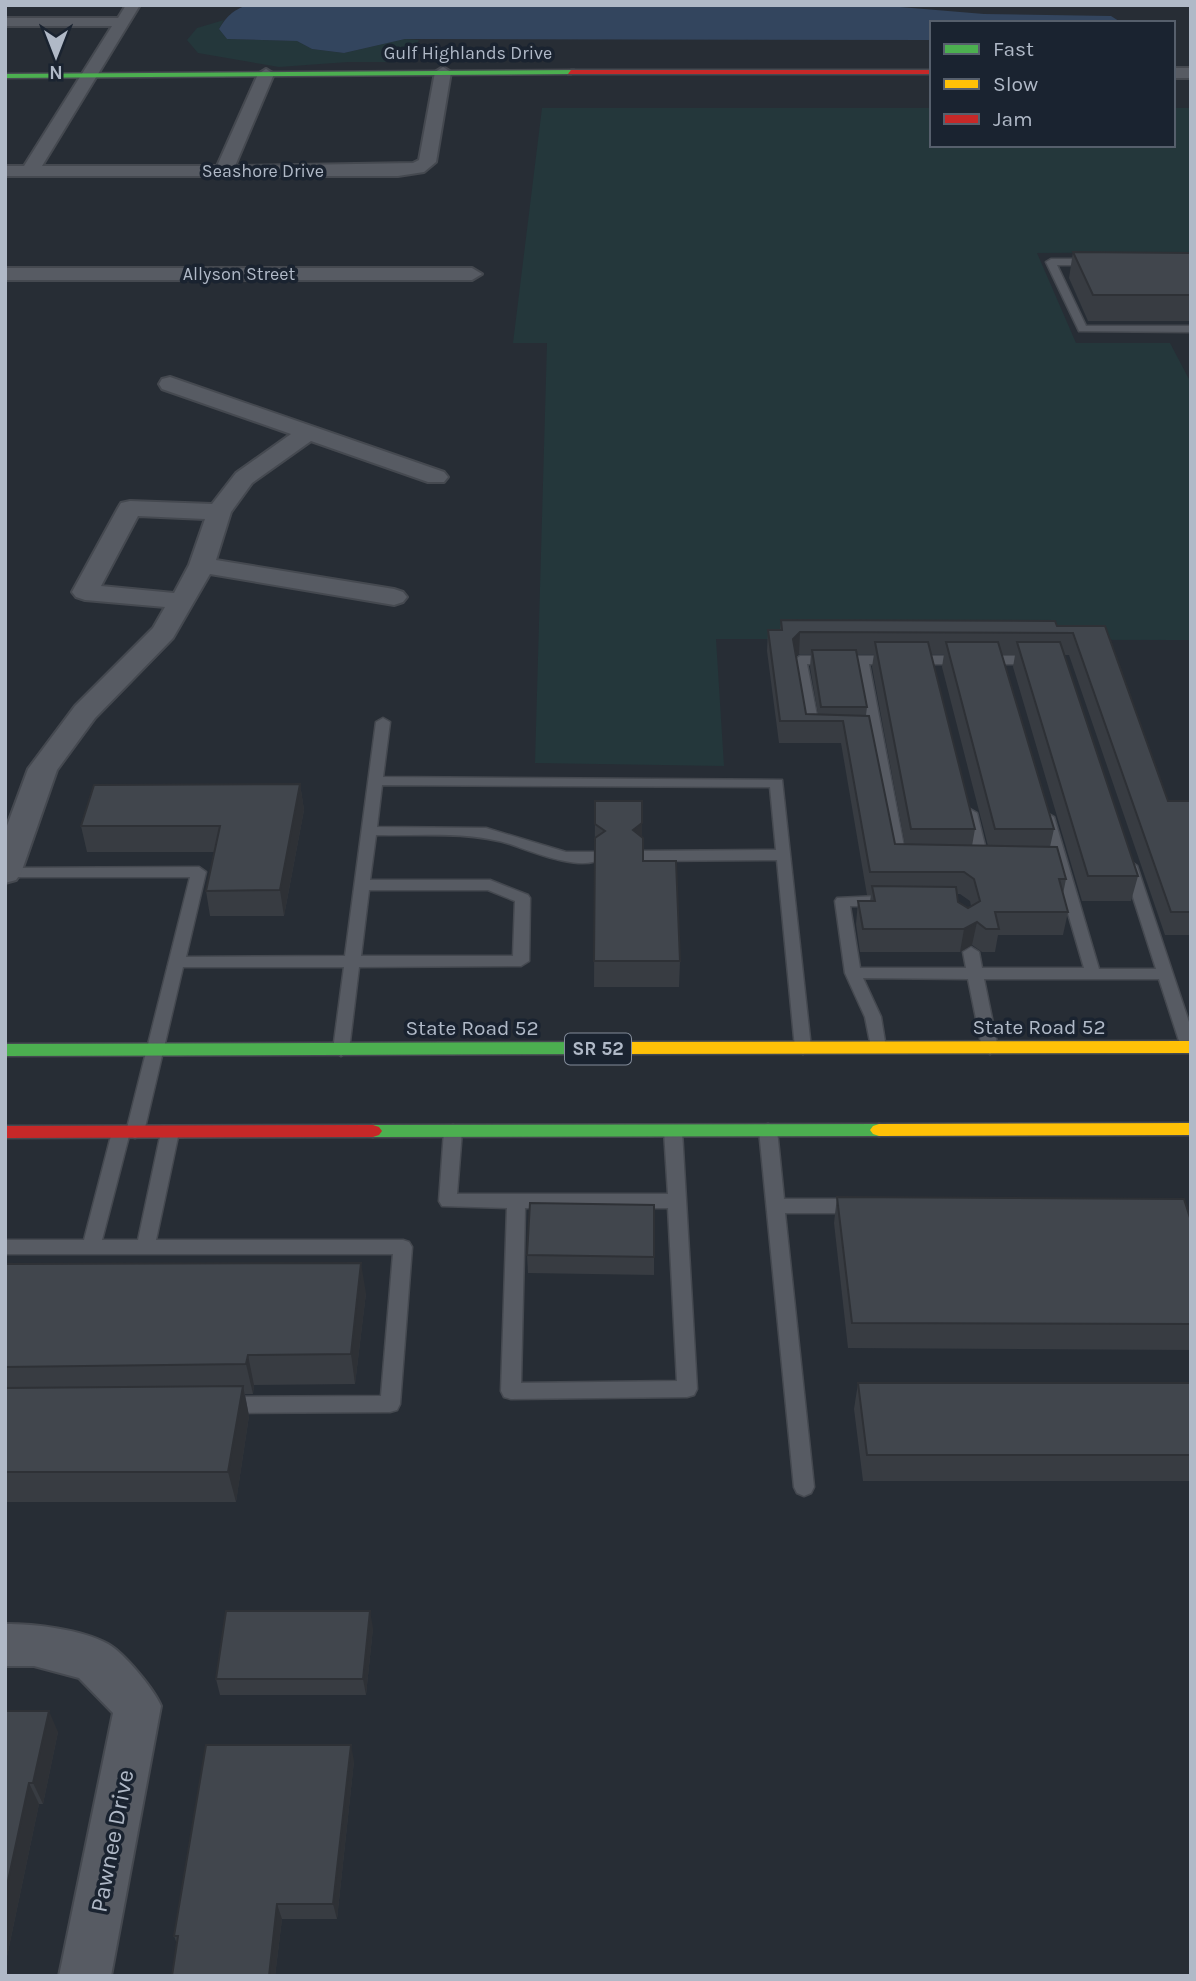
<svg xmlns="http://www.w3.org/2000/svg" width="1196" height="1981" viewBox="0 0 1196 1981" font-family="Karla,sans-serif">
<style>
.green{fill:#24373b}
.water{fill:#33455e}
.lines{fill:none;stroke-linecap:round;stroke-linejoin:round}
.lane-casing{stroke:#454950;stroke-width:3}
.street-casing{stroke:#454950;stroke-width:4}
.fast-casing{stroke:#454950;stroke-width:3}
.slow-casing{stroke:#454950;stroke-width:3}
.jam-casing{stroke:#454950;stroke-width:3}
.lane{fill:#575b63;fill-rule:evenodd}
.street{fill:#575b63;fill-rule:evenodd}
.fast{fill:#4caf50;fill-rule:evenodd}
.slow{fill:#ffc107;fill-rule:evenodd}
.jam{fill:#c62828;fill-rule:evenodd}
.wall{fill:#383c42;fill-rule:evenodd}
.shaded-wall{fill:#2e3136}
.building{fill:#41464d;stroke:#2e3136;stroke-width:2}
.labels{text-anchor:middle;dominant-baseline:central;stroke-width:7;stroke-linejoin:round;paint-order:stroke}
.far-street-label{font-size:18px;fill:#b0b9c7;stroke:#1a2330}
.shield{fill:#1a2330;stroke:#838c9a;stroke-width:2}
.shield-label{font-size:19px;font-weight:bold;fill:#b0b9c7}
.street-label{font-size:21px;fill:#b0b9c7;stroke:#1a2330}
.near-street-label{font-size:24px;fill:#b0b9c7;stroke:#1a2330}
</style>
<rect width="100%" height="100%" fill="#272d35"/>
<!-- green -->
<g class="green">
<path d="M224,20L219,29L227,39L297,41L312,49L344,53L405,39L419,40L405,62H348L279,67L198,53L187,40L197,28Z"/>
<path d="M542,108H932V145H1173V108H1191V252L1037,253L1076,343H1170L1191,383V640L716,639L724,766L535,763L547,343H513Z"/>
</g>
<!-- water -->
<path class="water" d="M247,5H876L984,14L1111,16L1122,23H932V40L405,39L344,53L312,49L297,41L227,39L219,29C227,16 232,11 247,5Z"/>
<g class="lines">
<!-- lane casing -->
<g class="lane-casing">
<g id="lane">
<path d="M1051,259H1090L1095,262L1090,265H1057L1086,326H1191V332L1079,331L1046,262Z"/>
<path d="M800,656H1033L1039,660L1033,664H869L907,862L900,867L893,862L856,664H807L820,731L811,735L804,731L794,660Z"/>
<path d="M383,718L390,722L383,777L782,780L811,1048L803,1054L795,1048L777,860L642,861L635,856L642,851L776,850L770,787L382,785L377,827L486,828L566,852H595L602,857C586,874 530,851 510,844C467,831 420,836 376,835L370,880H490L528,895L530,898L529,961L521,966L359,967L349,1050L341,1056L333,1050L344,967H183L144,1132L141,1136L135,1138L129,1136L102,1240H138L161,1132L164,1128H176L179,1132L156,1240H403L409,1242L412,1247L400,1404L397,1410L390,1412L226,1413L219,1411L216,1405L219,1399L226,1397L381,1396L393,1254H5V1240H84L112,1132L115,1128L121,1126L127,1128L190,877H6L5,868L199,867L206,872L186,957L345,956L376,722ZM369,890H488L515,901L513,956H361Z"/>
<path d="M970,809L977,813L989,862L982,867L975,862L963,813Z"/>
<path d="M1047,813L1054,817L1099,969H1156L1123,866L1130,861L1137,866L1191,1028V1052L1183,1051L1181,1047L1159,979H984L998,1048L990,1054L982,1048L968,979L863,978L881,1017L886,1048L884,1052H872L865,1017L845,973L835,901L837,898L879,896L886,901L879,906H850L860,968H966L963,952L971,947L979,952L982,968H1084L1040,817Z"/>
<path d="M768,1124L774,1126L777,1130L784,1199H857L863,1201L866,1206L863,1211L857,1213H785L814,1487L811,1493L804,1496L797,1493L794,1487L759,1130L762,1126Z"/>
<path d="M453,1125L459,1127L462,1131L457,1194H668L664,1131L667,1127H679L682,1131L697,1389L694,1395L687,1397L511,1399L504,1397L501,1391L507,1208L442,1206L439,1201L444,1131L447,1127ZM525,1208H668L677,1381L521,1383Z"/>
</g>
</g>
<!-- street casing -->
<g class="street-casing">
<g id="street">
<path d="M126,5H140L42,166H217L258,74L266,69L274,74L235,166L413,163L419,160L435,72L443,67L451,72L436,162L424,172L398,176H5V166H24L112,26H5V18H118Z"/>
<rect x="1173" y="68" width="18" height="10"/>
<path d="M5,268H472L482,274L472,280H5Z"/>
<path d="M170,377L444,472L448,477L444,482H428L311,441L252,483L231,512L216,560L394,589L403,592L407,597L403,602L394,605L210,574L173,638L95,718L57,770L21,873L16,880L5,883V831L28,769L75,706L153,628L165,607L85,600L76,597L72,592L118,508L121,503L130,501L212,504L236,473L291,434L162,389L159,384L162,379ZM138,516L205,519L189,565L174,593L101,586Z"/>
<path d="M5,1624C35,1624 81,1629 108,1644C124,1653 154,1689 161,1706L111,1976H59L113,1713L79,1678L34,1666H5Z"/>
</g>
</g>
<!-- fast casing -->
<g class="fast-casing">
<g id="fast">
<path d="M574,70L571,74L5,78V74Z"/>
<path d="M615,1042L623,1048L615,1054L5,1056V1044Z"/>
<path d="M879,1124L885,1126L888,1130L885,1134L879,1136L373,1137L367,1135L364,1131L367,1127L373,1125Z"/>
</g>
</g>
<!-- slow casing -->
<g class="slow-casing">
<g id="slow">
<path d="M1191,1041V1053L615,1054L607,1048L615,1042Z"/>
<path d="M1191,1123V1135L879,1136L873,1134L870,1130L873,1126L879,1124Z"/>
</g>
</g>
<!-- jam casing -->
<g class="jam-casing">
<g id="jam">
<path d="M571,70H932V74H568Z"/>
<path d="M373,1125L379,1127L382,1131L379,1135L373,1137L5,1138V1126Z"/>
</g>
</g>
<!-- lane -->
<use href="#lane" class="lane"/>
<!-- street -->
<use href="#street" class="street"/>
<!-- fast -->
<use href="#fast" class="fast"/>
<!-- slow -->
<use href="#slow" class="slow"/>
<!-- jam -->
<use href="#jam" class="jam"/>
</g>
<!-- wall -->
<g class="wall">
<path d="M1073,252L1191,253V321H1088L1069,278Z"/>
<path d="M781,620L1105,626L1168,801H1191V935H1165L1069,655H1064L1138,876L1131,901H1082L1013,667L1015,655H1002L1054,829L1050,847L1066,879L1063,894L1068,912L1063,935H998L995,952H982L972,945L960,952H860L856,924L858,901H870L871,895H867L841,743H779L767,651L768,630H780ZM799,654H811L810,667L818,714H806L796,656ZM857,654H874L872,667L905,845L895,844L866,715L867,707ZM931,654H944L942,667L988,846H972L975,829ZM957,894H960L970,901L971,906L968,908L958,902Z"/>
<path d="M300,784L304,810L284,916H210L206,891L215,852H87L81,826Z"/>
<path d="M595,801L642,838L643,861L680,961L679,987H594Z"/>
<path d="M837,1197L1191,1221V1350L848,1348L834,1223Z"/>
<path d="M527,1255L654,1257V1275L528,1273Z"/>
<path d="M5,1264L366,1293L355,1384L254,1385L253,1394H245L249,1416L236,1502H5Z"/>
<path d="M858,1383H1191V1481H863L854,1409Z"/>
<path d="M373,1628L366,1695H220L216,1679Z"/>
<path d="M5,1711L58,1732L43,1804H39L5,1966Z"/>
<path d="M354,1761L337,1919H282L275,1976H172L177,1944L174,1936Z"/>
</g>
<!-- shaded-wall -->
<g class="shaded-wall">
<path d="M800,632L799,654L791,660L793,639Z"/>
<path d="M300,784L304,810L284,916L280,890Z"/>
<path d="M642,823V848L633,830Z"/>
<path d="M977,922L972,945L960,952L964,929Z"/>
<path d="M361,1263L366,1293L355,1384L351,1354Z"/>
<path d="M248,1355L254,1385L253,1394L246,1364Z"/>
<path d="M243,1386L249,1416L236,1502L228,1472Z"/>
<path d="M370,1611L373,1628L366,1695L363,1679Z"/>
<path d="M49,1711L58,1732L43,1804L33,1783Z"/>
<path d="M351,1745L354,1761L337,1919L333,1904Z"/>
<path d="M29,1783L39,1804L5,1966V1895Z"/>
<path d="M277,1904L282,1919L275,1976H269Z"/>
</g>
<!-- building -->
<g class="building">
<path d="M1073,252L1191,253V295H1093Z"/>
<path d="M781,620L1055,621L1057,626H1105L1168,801H1191V912H1171L1073,633L800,632L793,639L806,714L869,716L895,844L1057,847L1066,879H1059L1068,912H995L999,929H986L977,922L964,929H863L858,901H875L872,886L956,887L958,902L968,908L980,901L974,879L964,872H870L843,721H780L768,630H782Z"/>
<path d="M875,642H928L975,829H911Z"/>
<path d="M946,642H998L1054,829H995Z"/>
<path d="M1017,642H1060L1138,876H1088Z"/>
<path d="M812,650H856L867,707H821Z"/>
<path d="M300,784L280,890L206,891L220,826H81L94,785Z"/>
<path d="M595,801H642V823L633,830L643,838V861H676L680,961H594L595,838L605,831L595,824Z"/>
<path d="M837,1197L1184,1199L1191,1221V1324L852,1323Z"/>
<path d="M530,1203L654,1205V1257L527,1255Z"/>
<path d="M361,1263L351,1354L248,1355L246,1364L5,1367V1264Z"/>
<path d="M858,1383H1191V1455H867Z"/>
<path d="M243,1386L228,1472H5V1388Z"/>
<path d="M226,1611H370L363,1679H216Z"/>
<path d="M5,1711H49L33,1783H29L5,1895Z"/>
<path d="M206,1745H351L333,1904H277L269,1976H172L178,1936H174Z"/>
</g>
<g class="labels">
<!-- far-street labels -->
<g class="far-street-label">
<text x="468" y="53">Gulf Highlands Drive</text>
<text x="263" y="171">Seashore Drive</text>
<text x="239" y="274">Allyson Street</text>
</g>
<!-- shield labels -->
<rect class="shield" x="565" y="1033.5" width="66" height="31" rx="5"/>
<g class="shield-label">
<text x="598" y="1049">SR 52</text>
</g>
<!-- street labels -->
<g class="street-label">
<text x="1039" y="1027">State Road 52</text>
<text x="472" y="1028">State Road 52</text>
</g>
<!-- near-street labels -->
<g class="near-street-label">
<text transform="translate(112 1841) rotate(-79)">Pawnee Drive</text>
</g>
</g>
<!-- border -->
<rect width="1196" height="1981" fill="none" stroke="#b0b9c7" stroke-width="14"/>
<!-- legend -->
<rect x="930" y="21" width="245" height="126" fill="#1a2330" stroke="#565f6c" stroke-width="2"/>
<rect x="944" y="44" width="35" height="10" fill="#4caf50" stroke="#565f6c" stroke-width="2"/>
<text x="993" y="56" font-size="21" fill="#b0b9c7">Fast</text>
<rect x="944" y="79" width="35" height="10" fill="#ffc107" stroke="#565f6c" stroke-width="2"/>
<text x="993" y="91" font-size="21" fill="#b0b9c7">Slow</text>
<rect x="944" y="114" width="35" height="10" fill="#c62828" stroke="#565f6c" stroke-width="2"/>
<text x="993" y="126" font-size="21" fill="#b0b9c7">Jam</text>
<!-- north arrow -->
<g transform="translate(56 56) rotate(180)" stroke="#1a2330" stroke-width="5" paint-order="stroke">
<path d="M0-5L12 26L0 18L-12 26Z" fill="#b0b9c7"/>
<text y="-10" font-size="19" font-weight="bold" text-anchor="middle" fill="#b0b9c7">N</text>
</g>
</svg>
